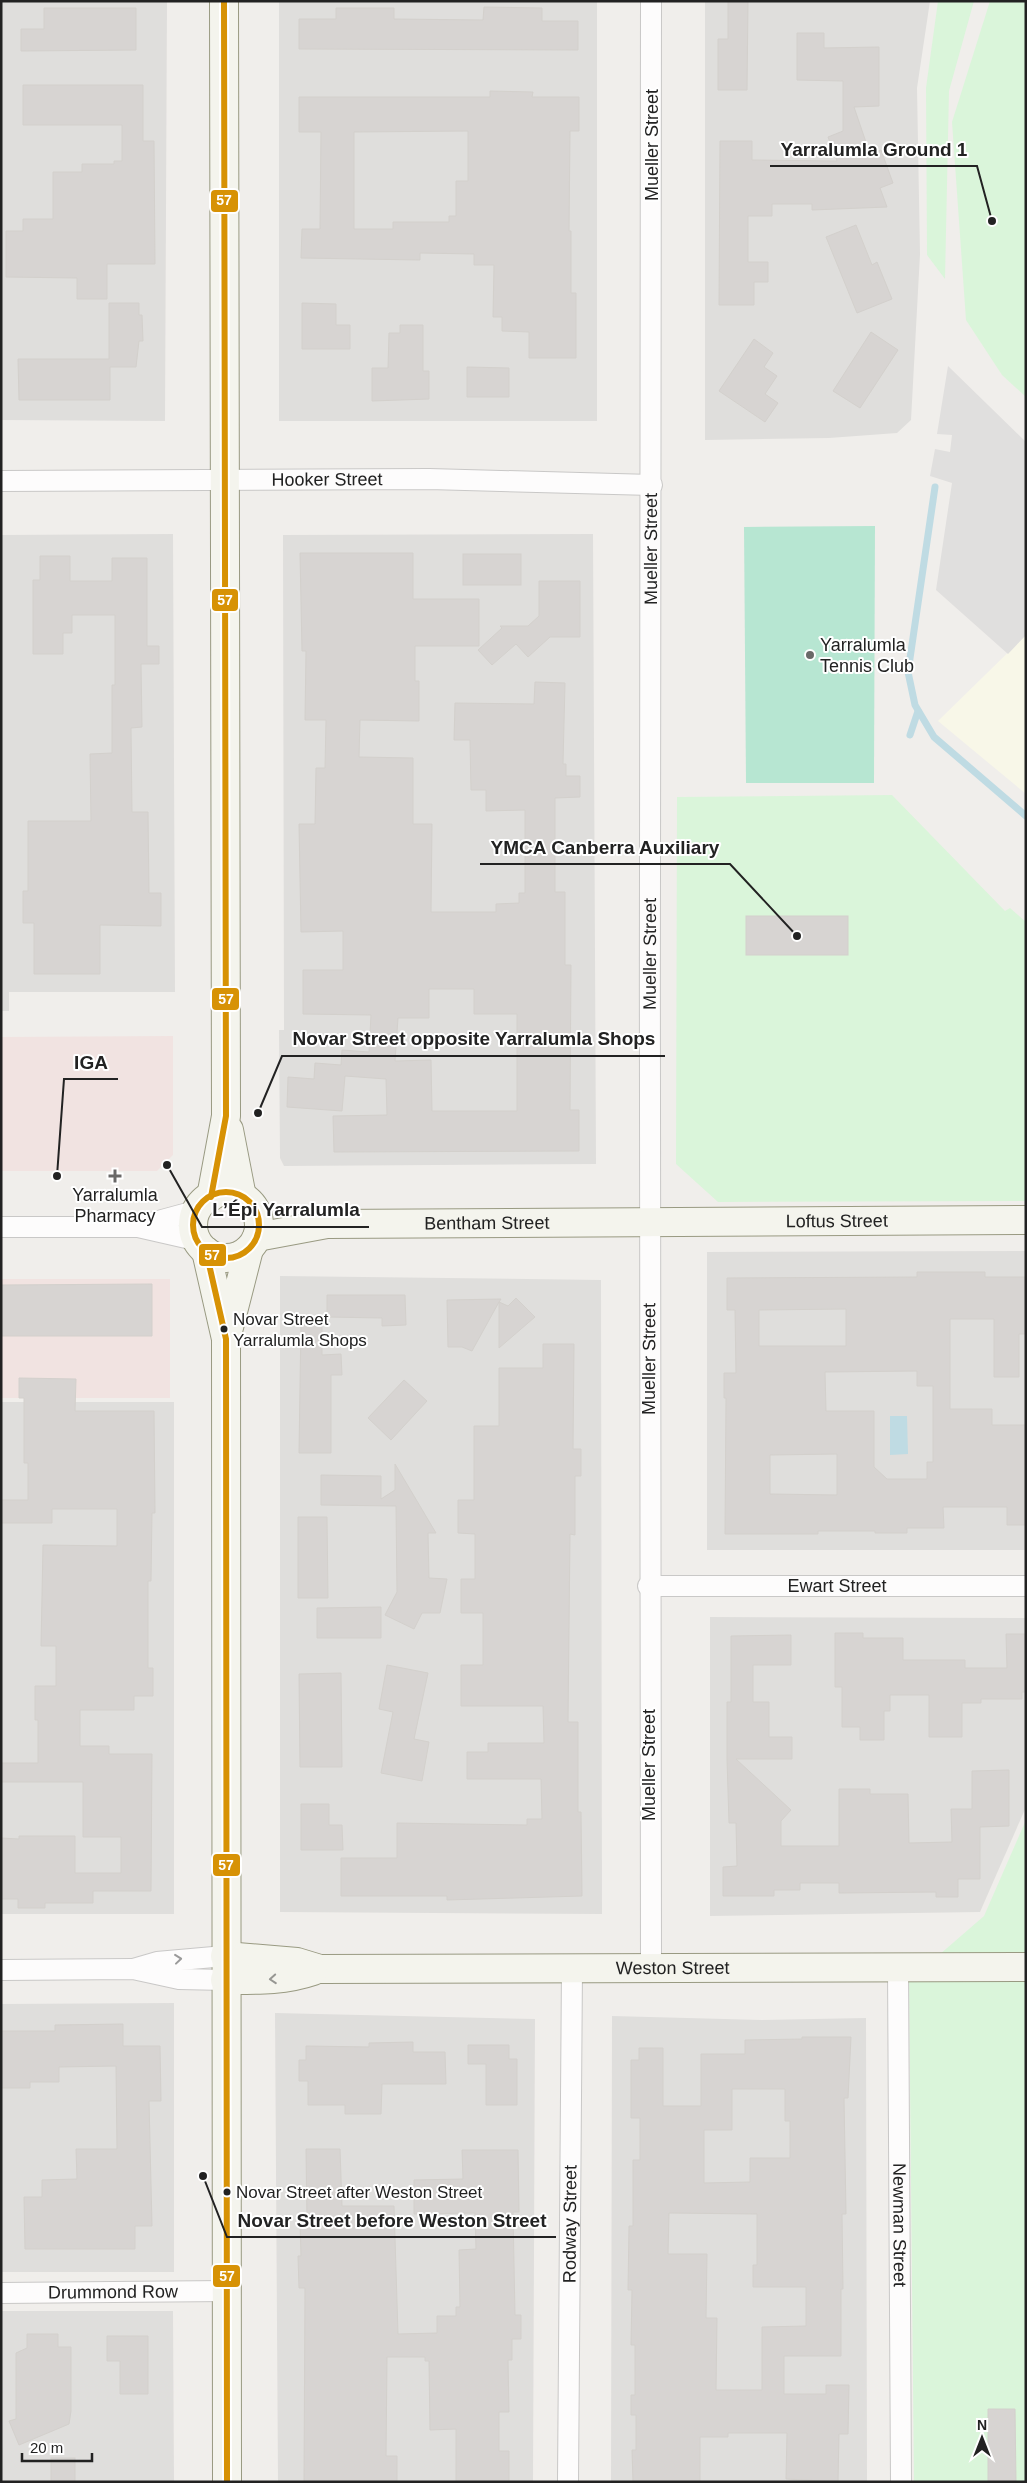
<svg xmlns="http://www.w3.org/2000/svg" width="1027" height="2483" viewBox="0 0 1027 2483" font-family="Arial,sans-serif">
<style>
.residential{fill:#dfdedc}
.commercial{fill:#f1e3e1}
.education{fill:#f8f7e8}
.park{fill:#daf5da}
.pitch{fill:#b7e6d2}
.parking{fill:#e0dfde}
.water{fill:#bfdbe3}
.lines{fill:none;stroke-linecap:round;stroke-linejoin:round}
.stream{stroke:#bfdbe3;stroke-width:7}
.building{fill:#d7d4d2;stroke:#d3d0cc;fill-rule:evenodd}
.street-casing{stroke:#c9c8c7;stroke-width:22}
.secondary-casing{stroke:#999a82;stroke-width:30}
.street{stroke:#fdfcfc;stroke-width:20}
.secondary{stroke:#f4f4ed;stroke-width:28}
.bus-1-casing{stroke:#fff;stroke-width:10}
.bus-1{stroke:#d79205;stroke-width:6}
.oneway{stroke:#9a9a9a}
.oneway2{stroke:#969692}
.poi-dot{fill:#6a6968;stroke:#fff;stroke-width:2}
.bus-dot{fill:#222;stroke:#fff;stroke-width:2}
.labels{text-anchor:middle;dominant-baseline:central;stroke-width:4;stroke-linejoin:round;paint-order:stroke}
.bus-label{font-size:17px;fill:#222;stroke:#fff;text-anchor:start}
.street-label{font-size:18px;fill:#222;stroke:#fff}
.poi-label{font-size:18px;fill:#222;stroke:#fff;text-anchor:start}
.leader{fill:none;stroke:#222;stroke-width:2}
.callout-dot{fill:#222;stroke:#fff;stroke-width:2}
.callout-label{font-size:19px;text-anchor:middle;font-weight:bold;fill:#222;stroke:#fff;stroke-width:4;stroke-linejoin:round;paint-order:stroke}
.line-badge{stroke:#fff;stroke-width:2}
.badge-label{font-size:14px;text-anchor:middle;font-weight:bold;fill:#fff}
</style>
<rect width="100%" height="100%" fill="#f0eeeb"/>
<!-- residential -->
<g class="residential">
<path d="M1,1H167L165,421L1,420Z"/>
<rect x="279" y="1" width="318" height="420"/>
<path d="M705,1H930L917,88L920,254L911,420L897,433L829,438L705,440Z"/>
<path d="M173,534L175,992H9V1011H1V535Z"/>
<path d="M593,534L596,1164L284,1166L280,1158L279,1030H284L283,535Z"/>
<path d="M1026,1251V1550H707V1252Z"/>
<path d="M280,1276L601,1280L602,1914L280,1912Z"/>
<rect x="1" y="1402" width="173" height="512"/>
<path d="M710,1617L1026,1618V1807L980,1912L710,1916Z"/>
<path d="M174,2003V2272H1V2004Z"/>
<path d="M275,2013L535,2019L533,2482H278Z"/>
<path d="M612,2016L762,2020L866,2018L867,2482H611Z"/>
<path d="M1,2311H173L174,2482H1Z"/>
</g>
<!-- commercial -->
<g class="commercial">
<path d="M173,1036V1155L157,1171H1V1037Z"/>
<rect x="1" y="1279" width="169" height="119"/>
</g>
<!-- education -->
<path class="education" d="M1026,635V794L938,721Z"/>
<!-- park -->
<g class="park">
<path d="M938,1H974L949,91L945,279L927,255L926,88Z"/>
<path d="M990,1H1026V397L1002,375L966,320L952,122Z"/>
<path d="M892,795L1005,911L1010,908L1026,922V1201L718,1202L676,1164L677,797Z"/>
<path d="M1026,1820V2482H914L909,1981L984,1916Z"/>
</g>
<!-- pitch -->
<path class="pitch" d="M875,526L874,783H746L744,527Z"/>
<!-- parking -->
<path class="parking" d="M948,366L1026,442V635L1008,654L936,590L952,483L930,476L935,449L950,452L952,435L937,434Z"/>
<!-- water -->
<path class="water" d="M890,1416H907L908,1454L890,1455Z"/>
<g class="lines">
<!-- stream -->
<g class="stream">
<path d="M935,487L908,672L915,705L934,737L1026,816"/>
<path d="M910,735L918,711"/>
</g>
</g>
<!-- building -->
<g class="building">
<path d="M728,1H748L747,90H718V39H728Z"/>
<path d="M484,7L542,8V21H578V50L299,49V19H336V8H394V19L483,20Z"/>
<path d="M44,8H136V50L21,51V29H44Z"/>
<path d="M797,33H824V48L879,47V106L854,107L870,154L881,150L893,183L880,188L887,207L812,210V204H772V216H748V262H768V282H754V305H719L720,141H752V160L837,161L828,137L843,131V81L797,80Z"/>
<path d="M23,85H143V141H154L155,264H107V299H77V278L6,277V231H23V219H53V172H82V164H114V161H122V125H23Z"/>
<path d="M490,91L533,92L532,97H579V131H570L569,231H571V293H576V358H529V332L502,331V317H493L494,265H474V254L420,253V260L301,258L302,229H320L321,132H299V97H490ZM468,131V181H456V216H449V222H393V229H354V132Z"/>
<path d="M856,225L872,265L877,262L892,299L857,313L826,237Z"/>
<path d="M109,303H139V315H142L143,341H139L136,367H110V400H19L18,359H109Z"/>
<path d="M302,303L336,304V325H350V349H302Z"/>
<path d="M400,325H423V371H429V399L372,401V368H388L389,333H400Z"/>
<path d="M871,332L898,350L860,408L833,391Z"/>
<path d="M754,339L773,353L764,367L777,376L765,394L778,403L765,422L719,391Z"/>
<path d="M467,367L509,368V397H467Z"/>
<path d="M300,553H413V599H479V646H415V681H419V721L360,720L359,757L413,758V824H432L431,912H496V904L519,903V893H525V810L486,811V790H471L470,740H454L455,703L534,704L535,682L565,683L563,764H566V776H580V797L555,798V892H565V965H571L570,1110H579V1151L334,1152L333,1116L387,1115L386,1079L345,1076L342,1111L287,1107L288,1077L314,1079L315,1063L341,1065L342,1050L369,1052L371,1015L303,1014V970H343V931L301,932L299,824H315L316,768H325L326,720H305L306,651H302ZM429,989H474V1014H517V1111H432L431,1060L395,1061L398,1018H429Z"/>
<rect x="463" y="554" width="58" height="31"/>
<path d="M40,556H70V581H112V558H147V646H159V664H141L142,727L131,728L132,812H148L149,893H161V926L100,925V974H34V923H23V891H28V821H91L90,754L112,753V685H115V615H72V633H63V654H33V580H40Z"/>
<path d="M539,581H580V637H550L528,657L516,644L492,665L478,650L502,628L500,626H528L539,616Z"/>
<rect x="746" y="916" width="102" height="39"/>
<path d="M917,1272H985V1277H1025L1026,1334H1019V1377H994V1319H950V1409H992V1425H1026V1525H1007V1507H943L944,1528H907V1533H875V1531H818V1534H725L726,1398H724V1373H736L735,1310H727V1278L917,1277ZM846,1309V1346H759V1310ZM917,1371V1386H933V1462H927V1479H887L874,1467V1411H826L825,1372ZM837,1454V1495L770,1494V1455Z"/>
<path d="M152,1284V1336H1V1285Z"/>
<path d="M327,1295H405L406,1325L382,1326V1318L327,1317Z"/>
<path d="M516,1298L535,1317L499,1348V1302L472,1351L462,1347H448L447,1300L501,1299L499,1302L508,1306Z"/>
<path d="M301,1322H322V1355L341,1354L342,1375H331V1453H299Z"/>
<path d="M543,1344H574L573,1449H581V1476H575V1535L570,1534L568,1722H578V1812H581L582,1896L447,1900V1896H341V1858H397V1823L527,1825V1819H542L541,1779H467V1752H488V1743H544L543,1706H461V1665H483V1613H461V1579H475V1534L458,1533V1500H474V1426H499V1368H543Z"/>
<path d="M19,1378L76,1379L75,1411H154L155,1513H152L151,1581H148V1668H153V1696H134V1710H80V1746H109V1754H152L151,1891H93V1903H45V1908H18V1899H1V1838L19,1839V1836H75V1873H121V1837H83V1782H1V1763H38V1720H35V1686H56V1646H41L43,1545L117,1546V1509H52V1523H1V1500H28V1463H24V1398H19Z"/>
<path d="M404,1380L427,1401L391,1440L368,1418Z"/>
<path d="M395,1464L436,1533H428L429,1578L447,1579L440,1613H422L414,1629L385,1615L397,1592L396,1506L321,1505V1475L381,1476V1499L395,1490Z"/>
<path d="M298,1517H327L328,1598H298Z"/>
<path d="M381,1607V1638H317V1608Z"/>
<path d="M835,1633H863V1638H903V1660H965V1668H1007L1006,1634H1025L1026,1692H1022V1699H981V1703H962V1737H929V1695H890V1711H884V1740H860V1727H842V1687H835Z"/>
<path d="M791,1635V1665H753V1702H769V1737H792V1759H736L791,1810L781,1821V1846H839V1789H870V1794H908L909,1843L952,1842L951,1809H972V1771L1009,1770V1826L980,1827V1879H958V1897H936V1892L839,1893V1883H800V1890H774V1896H723V1867L737,1866L736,1823H729L727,1759V1702H731V1636Z"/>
<path d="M387,1665L428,1673L414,1739L429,1742L422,1781L381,1773L393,1712L379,1709Z"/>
<path d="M341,1673L342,1767H300L299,1674Z"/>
<path d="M301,1804H329V1825H342L343,1850H301Z"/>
<path d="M123,2024V2046H160L161,2101H149L152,2226H135V2249H25L24,2197H42V2180L77,2179L76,2149H117L116,2066L59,2067V2082H30V2088H1V2031H55V2025Z"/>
<path d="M802,2037H851L848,2098H844L846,2214H842L843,2289H841V2356H784V2394H826V2385H849L848,2434H839L838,2482L786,2479L787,2433H728V2437H700V2482H633L632,2450H636V2415H631V2395H635V2345H631L632,2290H628L629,2226H633V2160H640V2118H631V2060H639V2048H663V2106H701V2054H745V2040L802,2039ZM732,2089H785V2121H790V2158H750V2182L704,2183V2130H732ZM669,2213L757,2214V2265H753V2287H806V2326L762,2327V2390H716L717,2318H706L707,2254H668Z"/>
<path d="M413,2042V2052H445L446,2084H382L381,2114H345V2105H308V2081H299V2060H306V2046L369,2047V2043Z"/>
<path d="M468,2045H509V2059H517V2105H486V2064H468Z"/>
<path d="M306,2149H340L342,2206H394L398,2334L437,2333V2316H456V2307H460L459,2250L476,2249L475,2213L414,2214V2180L463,2179L462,2150H518L519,2212H513L515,2315H521V2339H512V2360H508L509,2412H499V2451H509V2482H456V2429L430,2430L429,2361H425V2357H387L386,2456H397V2482H304L305,2288H299L298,2256H301L300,2221H307Z"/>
<path d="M27,2334H58V2347H71V2411L69,2424L19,2445L9,2421L16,2419V2353L27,2348Z"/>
<path d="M107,2336H148V2394H120V2361H107Z"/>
<path d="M988,2409H1015L1016,2482H988Z"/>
<rect x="51" y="2458" width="24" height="24"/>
</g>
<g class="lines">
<!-- street casing -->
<g class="street-casing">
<g id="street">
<path id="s1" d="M1,481L429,479L652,485"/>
<path d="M140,1226L195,1211"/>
<path d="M1,1227H138L195,1240"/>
<path id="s2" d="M648,1586H1026"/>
<path id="s3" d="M898,1967L901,2482"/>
<path id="s4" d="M651,1968C646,1312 653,657 651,1"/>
<path d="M133,1969L157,1962L225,1956"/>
<path d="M1,1970L133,1969L179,1979L225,1980"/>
<path id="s5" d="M1,2293L226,2291"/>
<path id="s6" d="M568,2482L572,1968"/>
</g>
</g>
<!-- secondary casing -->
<g class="secondary-casing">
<g id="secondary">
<path d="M229,1130L242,1197"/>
<circle cx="226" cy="1225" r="33"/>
<path d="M211,1197L226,1116L224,1"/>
<path id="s7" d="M257,1237L327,1224L1026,1220"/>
<path d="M206,1251L226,1339L227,2482"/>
<path d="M227,1335L249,1249"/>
<path id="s8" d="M225,1956L297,1962L320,1969L1026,1967"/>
<path d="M225,1980C255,1980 284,1981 313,1971"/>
</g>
</g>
<!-- street -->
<use href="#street" class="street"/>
<!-- secondary -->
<use href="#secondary" class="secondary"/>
<!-- bus-1 casing -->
<g class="bus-1-casing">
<g id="bus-1">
<circle cx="226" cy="1225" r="33"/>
<path d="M211,1197L226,1116L224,1"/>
<path d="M206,1251L226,1339L227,2482"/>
</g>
</g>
<!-- bus-1 -->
<use href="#bus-1" class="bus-1"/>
</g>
<!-- one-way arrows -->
<defs><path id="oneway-chevron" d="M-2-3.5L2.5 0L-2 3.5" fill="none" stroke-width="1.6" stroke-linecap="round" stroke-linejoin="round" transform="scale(1.25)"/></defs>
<use class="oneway" href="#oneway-chevron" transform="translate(178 1959) rotate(-6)"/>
<use class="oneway2" href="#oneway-chevron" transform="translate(273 1979) rotate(176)"/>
<!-- markers -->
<g class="poi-dot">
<circle cx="810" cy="655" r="5"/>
<path d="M112.5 1168.5h5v5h5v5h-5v5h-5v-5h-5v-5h5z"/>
</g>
<g class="bus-dot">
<circle cx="224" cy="1329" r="4.5"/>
<circle cx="227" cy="2192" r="4.5"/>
</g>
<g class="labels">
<!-- bus labels -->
<g class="bus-label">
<text x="233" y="1319">Novar Street<tspan x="233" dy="21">Yarralumla Shops</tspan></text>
<text x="236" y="2192">Novar Street after Weston Street</text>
</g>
<!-- street labels -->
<g class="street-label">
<text transform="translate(652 145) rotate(-90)">Mueller Street</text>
<text stroke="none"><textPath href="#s1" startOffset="326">Hooker Street</textPath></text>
<text stroke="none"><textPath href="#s4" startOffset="1419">Mueller Street</textPath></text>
<text stroke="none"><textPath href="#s4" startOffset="1014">Mueller Street</textPath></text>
<text stroke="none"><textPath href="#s7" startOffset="581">Loftus Street</textPath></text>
<text stroke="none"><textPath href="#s7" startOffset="231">Bentham Street</textPath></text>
<text stroke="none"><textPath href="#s4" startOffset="609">Mueller Street</textPath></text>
<text stroke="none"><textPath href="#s2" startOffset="189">Ewart Street</textPath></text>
<text transform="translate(649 1765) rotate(-90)">Mueller Street</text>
<text stroke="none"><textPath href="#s8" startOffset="449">Weston Street</textPath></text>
<text stroke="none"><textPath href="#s6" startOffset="258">Rodway Street</textPath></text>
<text stroke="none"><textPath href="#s3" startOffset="258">Newman Street</textPath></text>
<text stroke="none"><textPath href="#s5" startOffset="112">Drummond Row</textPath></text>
</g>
<!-- poi labels -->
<g class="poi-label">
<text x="820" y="645">Yarralumla<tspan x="820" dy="21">Tennis Club</tspan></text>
<text x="115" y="1195" text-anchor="middle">Yarralumla<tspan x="115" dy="21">Pharmacy</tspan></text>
</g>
</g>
<!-- callouts -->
<path class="leader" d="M992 221L977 166H770M797 936L730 864H480M258 1113L282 1056H665M57 1176L64 1079H118M167 1165L202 1227H369M203 2176L227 2237H556"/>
<g class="callout-dot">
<circle cx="992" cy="221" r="5"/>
<circle cx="797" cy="936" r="5"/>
<circle cx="258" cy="1113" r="5"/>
<circle cx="57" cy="1176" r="5"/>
<circle cx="167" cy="1165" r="5"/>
<circle cx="203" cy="2176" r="5"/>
</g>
<g class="callout-label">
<text x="874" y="156">Yarralumla Ground 1</text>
<text x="605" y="854">YMCA Canberra Auxiliary</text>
<text x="474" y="1045">Novar Street opposite Yarralumla Shops</text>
<text x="91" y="1069">IGA</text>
<text x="286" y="1216">L’Épi Yarralumla</text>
<text x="392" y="2227">Novar Street before Weston Street</text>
</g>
<g class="line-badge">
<rect x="210" y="189" width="29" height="24" rx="5" fill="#d79205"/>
<rect x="211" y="588" width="28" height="24" rx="5" fill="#d79205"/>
<rect x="211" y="987" width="29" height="24" rx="5" fill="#d79205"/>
<rect x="198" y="1243" width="29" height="24" rx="5" fill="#d79205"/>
<rect x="212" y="1853" width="29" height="24" rx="5" fill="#d79205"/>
<rect x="212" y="2264" width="29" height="24" rx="5" fill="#d79205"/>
</g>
<g class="badge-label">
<text x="224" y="205">57</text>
<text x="225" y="605">57</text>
<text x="226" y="1004">57</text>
<text x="212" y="1260">57</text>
<text x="226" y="1870">57</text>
<text x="227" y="2281">57</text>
</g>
<!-- border -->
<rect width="1027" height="2483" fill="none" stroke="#222222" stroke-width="5"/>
<!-- north arrow -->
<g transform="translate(982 2438)" stroke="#ffffff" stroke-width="4" paint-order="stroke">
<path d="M0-4L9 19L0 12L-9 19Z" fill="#222222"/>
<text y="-8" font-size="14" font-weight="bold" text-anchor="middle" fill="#222222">N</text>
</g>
<!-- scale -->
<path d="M22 2453v8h70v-8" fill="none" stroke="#222222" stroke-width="2.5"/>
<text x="30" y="2453" font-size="15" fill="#222222" stroke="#ffffff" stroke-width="4" paint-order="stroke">20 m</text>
</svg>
